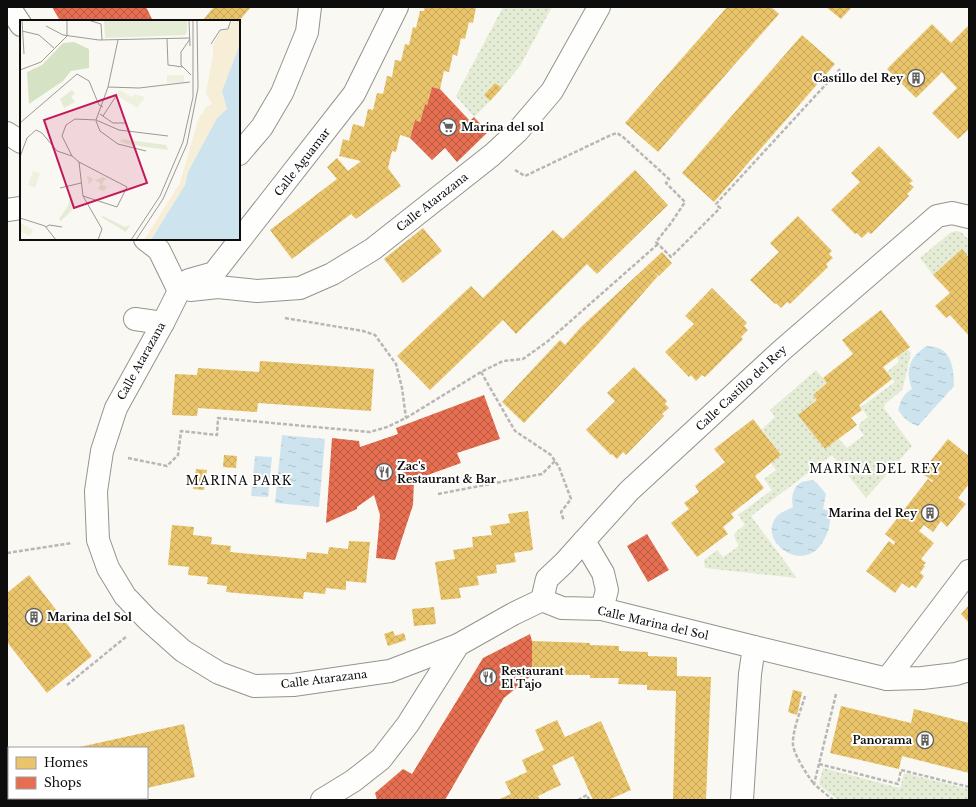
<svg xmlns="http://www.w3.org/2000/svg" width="976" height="807" viewBox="0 0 976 807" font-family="'Libre Baskerville',serif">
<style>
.grass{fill:url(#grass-dots)}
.water{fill:url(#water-ripples)}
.homes{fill:url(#homes-cross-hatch)}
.shops{fill:url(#shops-cross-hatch)}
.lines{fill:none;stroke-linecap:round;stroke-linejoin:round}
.minor-casing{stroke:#949390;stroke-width:24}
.path{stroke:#b8b7b6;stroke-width:2.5;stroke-dasharray:4 2;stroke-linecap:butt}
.minor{stroke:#fefefd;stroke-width:22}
.labels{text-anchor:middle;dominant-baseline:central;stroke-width:4;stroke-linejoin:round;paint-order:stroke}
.poi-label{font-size:11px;font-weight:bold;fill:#0d0d0d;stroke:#fff;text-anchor:start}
.street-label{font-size:11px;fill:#0d0d0d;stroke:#fff}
.neighbourhood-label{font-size:12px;letter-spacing:1px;fill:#0d0d0d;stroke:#fff}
.inset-road{fill:none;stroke:#9b9a96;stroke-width:1}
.view{fill:#c2185b;fill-opacity:0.15;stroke:#c2185b;stroke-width:2}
.inset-edge{fill:none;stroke:#0d0d0d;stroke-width:2}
</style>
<defs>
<pattern id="grass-dots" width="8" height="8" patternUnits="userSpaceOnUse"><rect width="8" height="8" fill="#e4ecd5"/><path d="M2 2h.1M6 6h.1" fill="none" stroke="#c2c9b6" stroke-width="1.8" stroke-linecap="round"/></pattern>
<pattern id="water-ripples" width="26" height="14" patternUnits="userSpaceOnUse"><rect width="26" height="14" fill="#cde4ef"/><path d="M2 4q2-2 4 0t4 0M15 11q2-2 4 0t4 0" fill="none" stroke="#afc2cc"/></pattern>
<pattern id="homes-cross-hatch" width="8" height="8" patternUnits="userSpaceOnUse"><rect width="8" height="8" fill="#e9c46a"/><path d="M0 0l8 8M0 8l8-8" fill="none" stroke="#c7a75b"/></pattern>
<pattern id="shops-cross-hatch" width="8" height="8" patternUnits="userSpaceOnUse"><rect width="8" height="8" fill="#e76f51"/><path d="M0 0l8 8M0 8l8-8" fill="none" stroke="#ba5a42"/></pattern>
</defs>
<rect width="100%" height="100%" fill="#faf8f2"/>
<!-- grass -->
<g class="grass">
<path d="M503,7H552L520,66L502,88L495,83L484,95L490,101L474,117L456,96Z"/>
<path d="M956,231L961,232L969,240V258L962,250L933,275L920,258L950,233Z"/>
<path d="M907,349L911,353L903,388L901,391L885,404L884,408L912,446L866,498L832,455L751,516L797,578L705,568L704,560L717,550L723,557L739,546C731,533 734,533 745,525L738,515L772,490L764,479L776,470L771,463L781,455L762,429L775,417L770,410L816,370L827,383L813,395L817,400L799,415L825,449L839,439L847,448L864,435L859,429V424L868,417L861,407L895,382L887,372L899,362L897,356Z"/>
<path d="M823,768L900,788L904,773L968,789L969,800H838L819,785Z"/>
</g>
<!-- water -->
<g class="water">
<path d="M927,346C951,346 954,366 954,386L918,426C908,423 904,418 898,410C901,400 903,394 912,389C905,370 909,357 927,346Z"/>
<path d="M282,435L325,439L319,507L275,503Z"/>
<path d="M255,456L272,457L268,497L251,496Z"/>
<path d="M812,480L817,483L826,494L823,509L830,511C831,523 829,533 822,543C802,575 756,540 777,516C781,512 788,510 793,507C791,498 792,487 802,482C804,481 809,481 812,480Z"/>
</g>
<!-- homes -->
<g class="homes">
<path d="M214,7H251L239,21H202Z"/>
<path d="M425,7H476L473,23L469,22L465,39L461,38L457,56L453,54L449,72L444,71L440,89L432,87L427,105L425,104L420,122L415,120L410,138L400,135L396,152L392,151L388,168L401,186L356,219L351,214L292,259L270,230L337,179L327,167L337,158L348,171L361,161L339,156L343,139L349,141L353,124L364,127L368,109L373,110L377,93L383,94L387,76L392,77L395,60L401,61L405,44L409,45L413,27L416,28L420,11H424Z"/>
<path d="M727,7H771L779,14L658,152L625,123Z"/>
<path d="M826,7H852L841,19Z"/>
<path d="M932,24L951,43L969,25V129L958,139L932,113L957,88L942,72L916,98L887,69Z"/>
<path d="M802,35L835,64L714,202L682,173Z"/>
<path d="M495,83L502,88L490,101L484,95Z"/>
<path d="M879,146L913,181L909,183L914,187L907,194L909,196L871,234L868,232L862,238L857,233L855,234L831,210L860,182L851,173Z"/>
<path d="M635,170L668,205L597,274L587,264L516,334L503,320L430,390L397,356L471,286L483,298L553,230L563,239Z"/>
<path d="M798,216L832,251L829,254L833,258L826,264L828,267L790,304L787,302L781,308L776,303L775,304L750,280L779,252L770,243Z"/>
<path d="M423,228L442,251L403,283L384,259Z"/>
<path d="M962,249L969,258V336L950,315L946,318L935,306L950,293L933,275Z"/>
<path d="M662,252L672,263L659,276L652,270L658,276L599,343L524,423L502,402L560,340L565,345L581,327Z"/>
<path d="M712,288L747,323L744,326L748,330L741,337L743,339L705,377L702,375L696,381L691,375L689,377L665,352L694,324L685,316Z"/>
<path d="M881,310L910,347L883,367L892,379L859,405L862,410L851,418L857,425L825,449L798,415L817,400L813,395L827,383L823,378L853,354L842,340Z"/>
<path d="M260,361L374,369L371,411L258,403L257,412L198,408L197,416L172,415L175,374L197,375L198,368L259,372Z"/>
<path d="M634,367L667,401L665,404L669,408L662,414L664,416L626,455L623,452L617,459L612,454L611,455L586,430L615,401L607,393Z"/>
<path d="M753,419L781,455L755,476L764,488L731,514L734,518L723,527L728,534L697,557L671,523L689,509L684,503L699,492L695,486L725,462L714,449Z"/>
<path d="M948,439L969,456L968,462L969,463V484L958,498L966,504L947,527L941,521L933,532L924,525L919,531L934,543L921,559L926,563L923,565L925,566L920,573L924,576L916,588L912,585L909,588L902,583L895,593L866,571L889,541L894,545L895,542L885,534L928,479L932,482L933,481L921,473Z"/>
<path d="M224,455L237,456L236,468L223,467Z"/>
<path d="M196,469L207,470L204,490L193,489Z"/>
<path d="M528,511L533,550L514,553L516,562L496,565L497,573L477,576L479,585L459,588L461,598L441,600L435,562L455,559L453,550L473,547L472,537L492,535L490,526L510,523L508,514Z"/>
<path d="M172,525L194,527L193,535L212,537L211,544L231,546L230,552L306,559L307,552L328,554L329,547L348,549L349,541L370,542L366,583L346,581V590L326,588L325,594L304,592L303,599L226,592L227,586L207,584L208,577L188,575L189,567L168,565Z"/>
<path d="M29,575L92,656L47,693L7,642V593Z"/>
<path d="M969,605V623L961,614Z"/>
<path d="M434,607L436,624L414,626L412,609Z"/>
<path d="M393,631L395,636L404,633L406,640L388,646L384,634Z"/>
<path d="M532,641L590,643V645L619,646V651L648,652V656L677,657V676L711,677L706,800H673L676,691L647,690V685L618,684L619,678H590V675H532Z"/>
<path d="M793,690L802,692L797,715L788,712Z"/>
<path d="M841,706L911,723L914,709L969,723V773L902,756L899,769L830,753Z"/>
<path d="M557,720L565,737L601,721L631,790L608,800H593L573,756L552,766L561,785L538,796L540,800H497L511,794L505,782L527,772L522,760L544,750L535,730Z"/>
<path d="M184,724L195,777L147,788V748H75Z"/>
<path d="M7,762H9V798L96,799L90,800H7Z"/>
</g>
<!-- shops -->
<g class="shops">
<path d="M52,7H146L153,21H55L59,19Z"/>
<path d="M432,87L440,89L470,121L474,117L488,132L457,162L445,148L432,160L410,138L415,120L420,122L425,104L427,105Z"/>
<path d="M484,395L500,439L457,453L461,463L414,480L413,505L395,560L376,558L380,515L374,495L357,507V509L326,523L332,438L359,441L360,447L398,434L396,428Z"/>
<path d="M647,534L669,570L648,582L627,546Z"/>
<path d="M530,634L532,641V675L504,698L445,800H377L375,793L403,769L412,774L483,658Z"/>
</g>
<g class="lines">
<!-- minor casing -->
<g class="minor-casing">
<g id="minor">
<path d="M9,7L21,25"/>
<path d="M397,7L354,94L214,273L189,280L179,291L163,323L116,408L102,451L96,491L98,540L108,568L125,596L147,619L183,651L219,673L254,686L293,685L390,671L458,645"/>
<path d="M7,133L21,142"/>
<path d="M239,154L262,127L282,93L307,32L310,7"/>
<path d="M7,210L21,208"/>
<path d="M145,239L159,250L179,291"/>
<path d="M190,290L218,287L257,291L300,288L332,274L373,249L492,155L517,132L552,91L599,7"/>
<path d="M135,319L163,323"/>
<path d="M584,541L603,573L607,590L602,609"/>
<path d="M542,600L547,579L564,563L629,491L782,350L937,216L952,213L969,217"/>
<path d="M887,679L969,571"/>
<path d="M322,800L353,781L381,759L408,724L458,645L513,614L542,600L562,608L602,609L754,647L887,679L922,678L956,674L969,670"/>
<path d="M742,800L750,674L754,647"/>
</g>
</g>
<!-- path -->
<g class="path">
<path d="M515,170L525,176L611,135L617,133L623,137L669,179L666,183L685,202L671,223L656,242L671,257L720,208L716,204L840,69"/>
<path d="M285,318L363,331L375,335L396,364L402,388L406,418"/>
<path d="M481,372L515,431L551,455L559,467L571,499L561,512L564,521"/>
<path d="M128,458L167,466L178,455L181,431L217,435L218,418L370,432L387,427L406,418L481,372L503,361L523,359L548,341L658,244"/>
<path d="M438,494L542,474L555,461"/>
<path d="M7,553L72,543"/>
<path d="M67,685L127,636"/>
<path d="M836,694L819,764L898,784L901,770L969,787"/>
<path d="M805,696C801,710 792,731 793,745C794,755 808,776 814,784"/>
<path d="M819,764L814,784L833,800"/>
<path d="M578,800L587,795L589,800"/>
</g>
<!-- minor -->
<use href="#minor" class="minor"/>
</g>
<!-- icons -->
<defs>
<g id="building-ring" transform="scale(0.9)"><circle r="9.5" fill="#fff" stroke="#605f5d" stroke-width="1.5"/><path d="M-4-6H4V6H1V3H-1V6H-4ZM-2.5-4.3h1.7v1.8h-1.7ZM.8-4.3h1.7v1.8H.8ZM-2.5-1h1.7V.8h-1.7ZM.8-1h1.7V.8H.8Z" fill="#605f5d"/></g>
<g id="supermarket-ring" transform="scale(0.9)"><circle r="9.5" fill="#fff" stroke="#605f5d" stroke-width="1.5"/><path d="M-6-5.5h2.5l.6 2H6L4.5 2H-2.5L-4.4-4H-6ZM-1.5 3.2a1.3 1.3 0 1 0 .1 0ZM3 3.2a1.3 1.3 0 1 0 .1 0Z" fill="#605f5d"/></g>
<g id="restaurant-ring" transform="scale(0.9)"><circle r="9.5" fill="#fff" stroke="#605f5d" stroke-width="1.5"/><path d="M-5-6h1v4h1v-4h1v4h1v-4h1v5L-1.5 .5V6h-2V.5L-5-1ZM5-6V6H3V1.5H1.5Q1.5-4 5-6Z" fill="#605f5d"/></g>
</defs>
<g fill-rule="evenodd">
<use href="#building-ring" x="916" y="78"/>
<use href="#supermarket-ring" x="448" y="127"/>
<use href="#restaurant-ring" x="384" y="472"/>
<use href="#building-ring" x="930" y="513"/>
<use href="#building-ring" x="34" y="617"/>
<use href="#restaurant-ring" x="488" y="677"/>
<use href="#building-ring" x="925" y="740"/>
</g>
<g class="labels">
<!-- poi labels -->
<g class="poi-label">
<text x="903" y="78" text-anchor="end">Castillo del Rey</text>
<text x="461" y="127">Marina del sol</text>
<text x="397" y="466">Zac's<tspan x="397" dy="13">Restaurant &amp; Bar</tspan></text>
<text x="917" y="513" text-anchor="end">Marina del Rey</text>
<text x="47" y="617">Marina del Sol</text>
<text x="501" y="671">Restaurant<tspan x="501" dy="13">El Tajo</tspan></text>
<text x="912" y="740" text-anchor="end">Panorama</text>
</g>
<!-- street labels -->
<g class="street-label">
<text transform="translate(302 162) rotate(-52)">Calle Aguamar</text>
<text transform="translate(432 202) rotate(-38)">Calle Atarazana</text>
<text transform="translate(141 361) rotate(-61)">Calle Atarazana</text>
<text transform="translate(741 388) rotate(-43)">Calle Castillo del Rey</text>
<text transform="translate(653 623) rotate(13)">Calle Marina del Sol</text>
<text transform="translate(324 679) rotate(-7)">Calle Atarazana</text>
</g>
<!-- neighbourhood labels -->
<g class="neighbourhood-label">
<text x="875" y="468">MARINA DEL REY</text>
<text x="239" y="480">MARINA PARK</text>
</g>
</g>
<!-- overview -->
<g transform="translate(20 20)">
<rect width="220" height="220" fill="#faf8f2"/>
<path d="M52,70L55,74L51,76L55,82L44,88L40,79ZM102,119L146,125L148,130L106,124L100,121ZM67,156L76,160L83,157L88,160H84L82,165L93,168L87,167L84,171L78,169L81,164L73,159L69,165ZM51,173L55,187L41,201L39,199L48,186ZM83,196L105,207L110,205L109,207L106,212L81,197Z" fill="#e4ecd5"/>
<path d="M54,22L69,29V48L51,51L43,61L9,84L7,52L22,45L43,23Z" fill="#d5e3c4"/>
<path d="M213,0H220V24L202,71L207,89L197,98L168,152L165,165L131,220H124L160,163L178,100L186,87L192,84L186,73L193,35V25L200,11L208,10Z" fill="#f6eed7"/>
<path d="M84,0H167V12L165,15L85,18Z" fill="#e4ecd5"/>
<path d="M147,55H164V62L147,63ZM99,70L112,77L114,74L125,77L117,88L96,75ZM13,151L20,153L15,168L8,165ZM0,203L13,210L10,216L0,211Z" fill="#edf1de"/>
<path d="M220,24V220H131L165,165L168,152L197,98L207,89L202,71Z" fill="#cde4ef"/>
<path class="inset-road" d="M2,0L4,34M47,0V16M68,0L81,4L82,20M169,0L170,26M26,6L43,15L79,20L170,18M2,11L19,15L34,28M147,19L148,45L163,47L171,55M191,24L200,10L208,9L211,0M163,47L161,45V32L170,19M0,50L21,42L47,16M88,67L119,68L170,62M80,94L93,103H106M83,96L96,76M76,100L88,67L98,20M76,101L80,111L98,124L126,131M0,103L57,54L69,61L79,85L83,87M52,136L42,116L46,105L55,99L76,100L99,110L148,116M0,137L7,118L16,110L22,113L37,131L52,136L59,142L63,176L82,209L78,220M59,142L107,167L97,187L63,176M40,168L61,163M0,198L25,206L36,220M26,207L29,205L42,207M111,220L140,176L163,122L173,77V0M116,220L143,179L167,124L178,68L177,0"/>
<path class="view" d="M96,75L127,163L54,188L24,100Z"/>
<rect width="220" height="220" class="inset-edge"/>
</g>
<!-- border -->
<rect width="976" height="807" fill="none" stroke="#0d0d0d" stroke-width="16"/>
<!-- legend -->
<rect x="8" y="747" width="140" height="52" fill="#ffffff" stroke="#9e9e9e"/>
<rect x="16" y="757" width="20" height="12" fill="#e9c46a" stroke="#9e9e9e"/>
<text x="44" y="767" font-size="12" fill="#0d0d0d">Homes</text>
<rect x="16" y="777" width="20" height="12" fill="#e76f51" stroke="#9e9e9e"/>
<text x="44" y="787" font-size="12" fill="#0d0d0d">Shops</text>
</svg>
